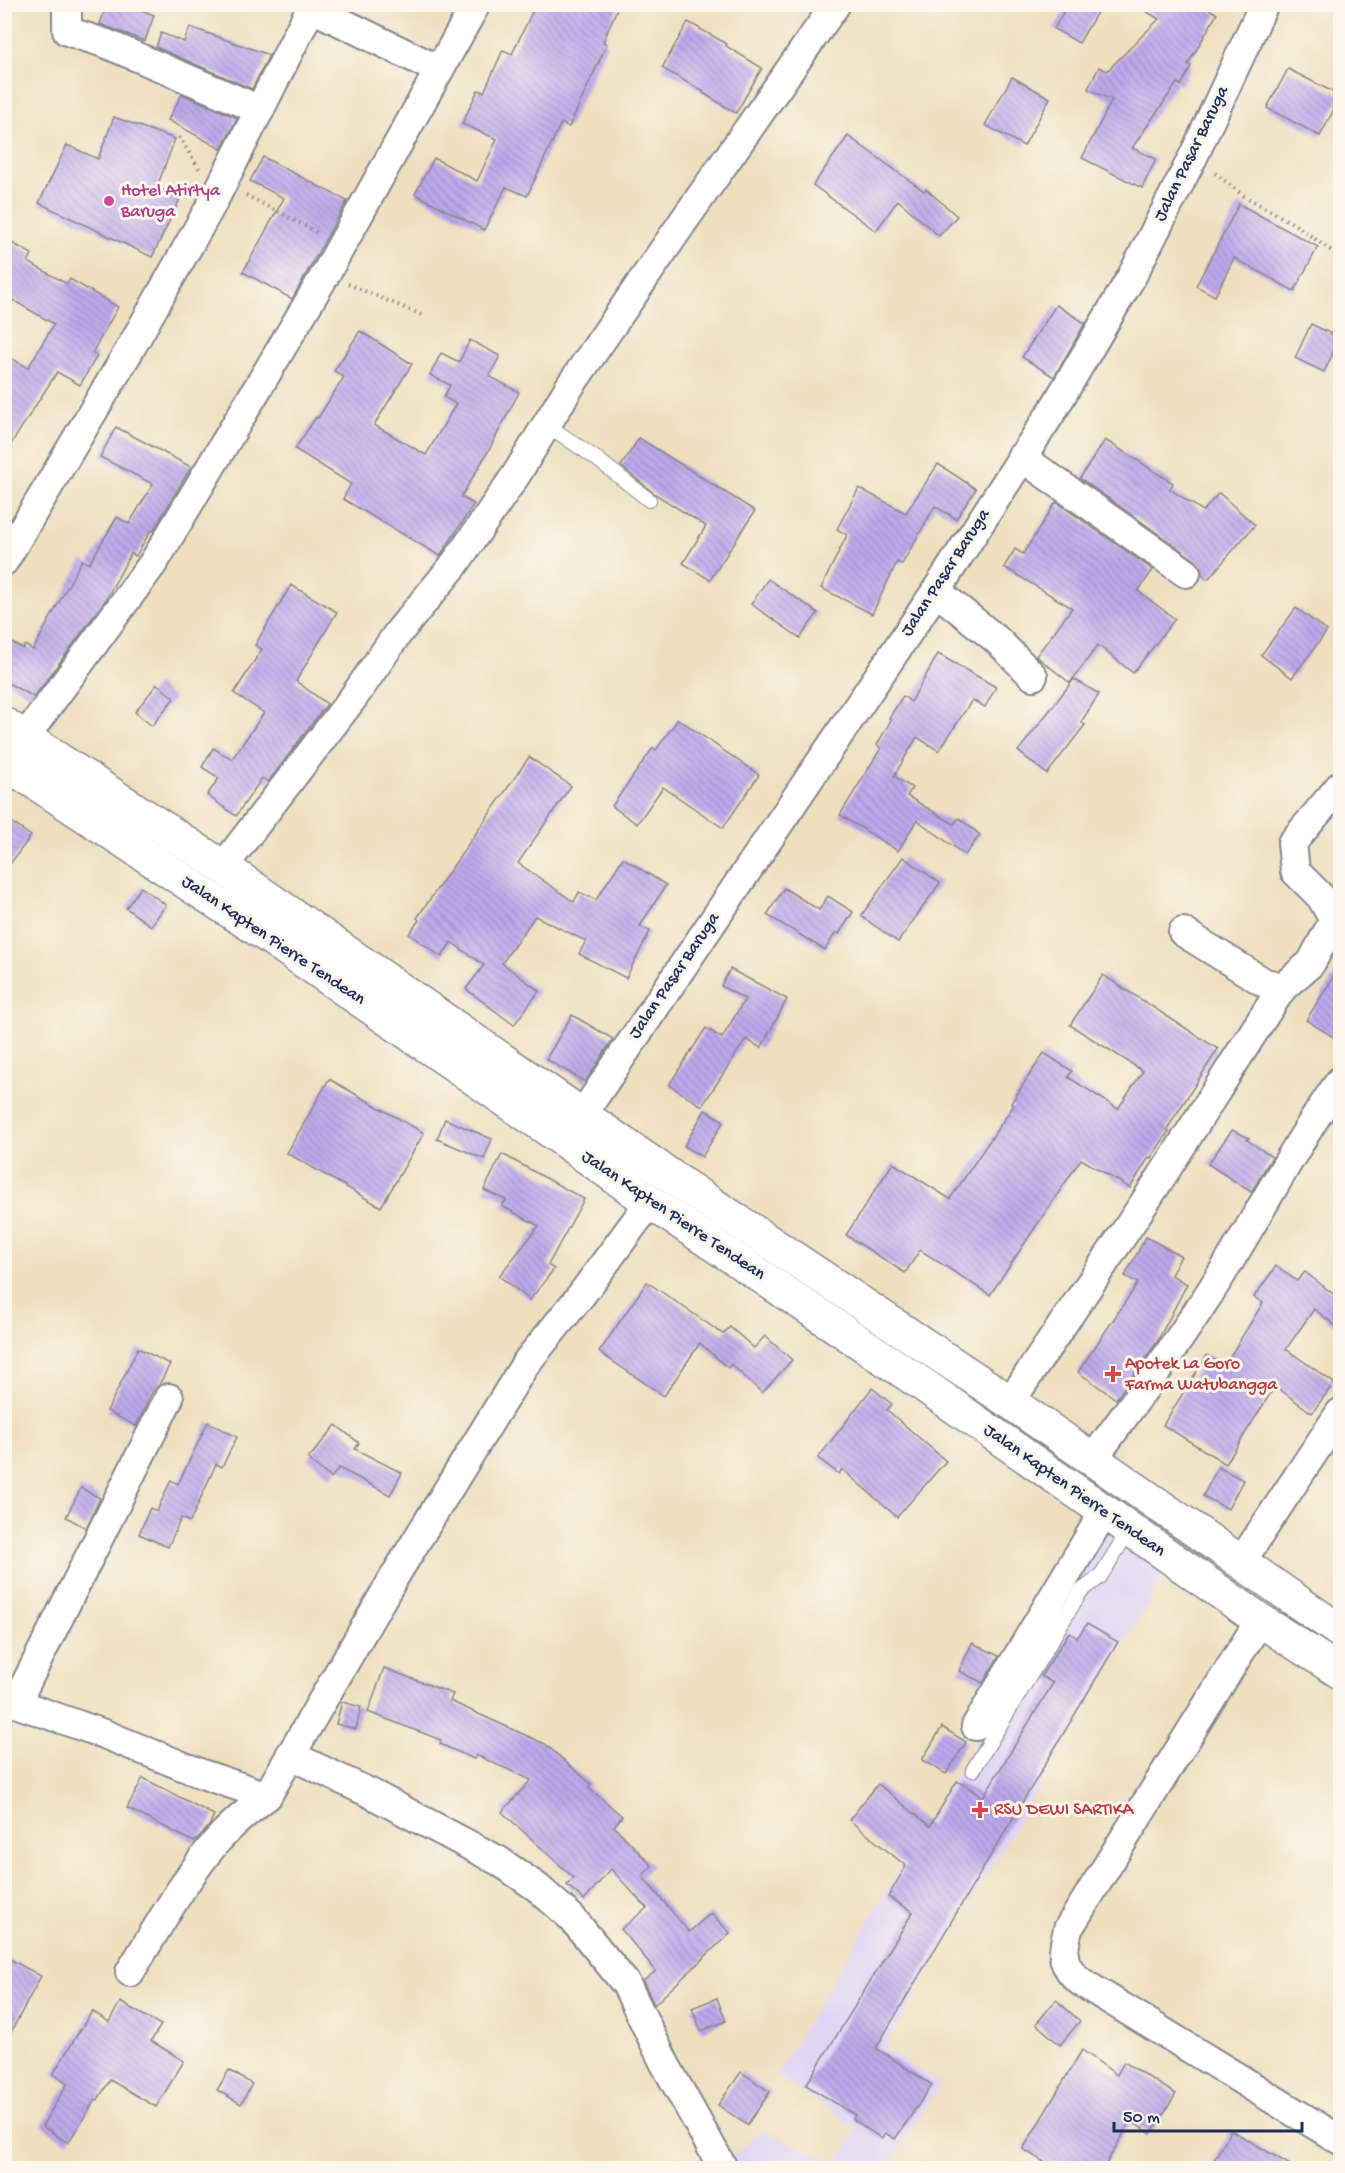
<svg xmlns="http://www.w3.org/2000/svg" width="1345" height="2173" viewBox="0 0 1345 2173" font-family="'Gochi Hand',sans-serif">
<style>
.built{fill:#dfd5f5}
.building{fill:url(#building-back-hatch)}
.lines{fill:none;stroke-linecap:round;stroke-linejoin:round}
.lane-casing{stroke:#85878e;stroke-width:16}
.street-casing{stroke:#85878e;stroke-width:32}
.highway-casing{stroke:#85878e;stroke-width:36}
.path{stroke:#85878e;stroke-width:4;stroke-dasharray:1.5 4.5;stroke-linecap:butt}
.lane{stroke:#fff;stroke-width:14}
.street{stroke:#fff;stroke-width:28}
.highway{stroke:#fff;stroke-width:33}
.hotel-dot{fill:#d1479c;stroke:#fbf7ec;stroke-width:2}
.health-dot{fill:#e0444e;stroke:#fbf7ec;stroke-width:2}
.labels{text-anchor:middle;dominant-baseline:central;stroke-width:6;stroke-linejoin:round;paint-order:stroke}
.street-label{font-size:18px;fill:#1b2f5e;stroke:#fbf7ec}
.hotel-label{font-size:18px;fill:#b23c85;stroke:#fbf7ec;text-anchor:start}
.health-label{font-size:18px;fill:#be3a42;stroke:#fbf7ec;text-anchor:start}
</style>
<defs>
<pattern id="building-back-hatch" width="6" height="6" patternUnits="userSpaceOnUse" patternTransform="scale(1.5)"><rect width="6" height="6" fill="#bda9ec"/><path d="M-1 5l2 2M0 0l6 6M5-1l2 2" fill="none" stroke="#998ac2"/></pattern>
</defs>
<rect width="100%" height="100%" fill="#fbf7ec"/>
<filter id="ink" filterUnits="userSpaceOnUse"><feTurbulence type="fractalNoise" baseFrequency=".0167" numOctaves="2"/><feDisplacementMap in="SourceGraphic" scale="12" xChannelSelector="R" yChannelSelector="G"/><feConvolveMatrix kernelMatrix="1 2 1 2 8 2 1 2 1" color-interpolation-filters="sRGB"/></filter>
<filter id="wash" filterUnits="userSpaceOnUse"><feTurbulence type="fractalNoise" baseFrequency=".008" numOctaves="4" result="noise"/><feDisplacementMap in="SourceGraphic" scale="24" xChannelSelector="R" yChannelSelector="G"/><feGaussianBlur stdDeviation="1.35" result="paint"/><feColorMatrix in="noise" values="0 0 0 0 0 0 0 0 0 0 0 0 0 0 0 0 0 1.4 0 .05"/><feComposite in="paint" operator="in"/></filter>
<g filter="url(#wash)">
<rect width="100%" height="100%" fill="#efdfbf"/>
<!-- built -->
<path class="built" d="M1104,1529L1167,1571L883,2049L941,2084L887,2168H727L724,2164L762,2131L837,2163L858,2128L776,2075Z"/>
<g id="blocks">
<!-- building -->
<g class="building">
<path d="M107,4H126L154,15L145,41L100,24Z"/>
<path d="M536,4H619L603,42L607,44L569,127L561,123L527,196L506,187L484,230L415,194L434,158L477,181L497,139L462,124L478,90L484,92L503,50L512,54Z"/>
<path d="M1068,4H1102L1079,43L1054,29Z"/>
<path d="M1134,4H1201L1217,14L1188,64L1191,66L1181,85L1177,83L1132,148L1156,159L1142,188L1082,158L1112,100L1088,89L1099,67L1107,71L1159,19Z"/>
<path d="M688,22L727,44L726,46L762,68L736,113L703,93L704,92L662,68Z"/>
<path d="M190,27L269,55L252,89L156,47L161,33L184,42Z"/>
<path d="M1288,69L1341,96L1320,136L1267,108Z"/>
<path d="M1012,77L1050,98L1024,146L985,125Z"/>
<path d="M182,94L237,118L221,149L168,120Z"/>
<path d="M114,117L175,139L157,187L180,199L152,257L39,203L67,145L98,159Z"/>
<path d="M848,136L924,191L926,189L957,216L939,236L898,200L876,231L813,185Z"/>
<path d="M263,157L347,201L292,299L243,272L284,198L250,181Z"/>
<path d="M1239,204L1318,247L1294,291L1234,258L1215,296L1196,286Z"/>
<path d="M12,243L32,254L28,262L67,284L70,279L118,307L92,353L97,356L80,385L57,372L4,455V354L28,368L54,324L4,295V256Z"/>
<path d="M1056,305L1085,323L1054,377L1022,357Z"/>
<path d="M1311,324L1340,338L1324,372L1295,358Z"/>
<path d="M360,331L412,364L374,425L426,455L456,404L444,397L450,385L430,375L441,353L459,362L470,340L500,356L489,376L519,392L489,450L461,497L474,504L440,556L343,499L351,484L295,449L316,417L318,418L344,377L334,371Z"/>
<path d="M116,427L191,467L153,531L151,530L136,556L131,553L105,601L34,697L4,681V638L23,649L25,645L33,650L82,560L89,564L117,517L129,524L153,484L100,457Z"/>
<path d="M639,438L755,511L710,580L683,563L706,526L655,494L621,466Z"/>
<path d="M1105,440L1173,483L1170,489L1203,511L1219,493L1255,525L1208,579L1202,575L1201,567L1195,560L1080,478Z"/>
<path d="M938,464L976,489L956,519L935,506L902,564L897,562L872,614L821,588L847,535L837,529L859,488L906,513Z"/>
<path d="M1056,502L1153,570L1138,591L1175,619L1133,673L1098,645L1070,683L1036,656L1072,608L1004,567L1015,549L1023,554Z"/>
<path d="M768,579L818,613L800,638L751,604Z"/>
<path d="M291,585L337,612L296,681L327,704L268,782L262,778L236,816L207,795L219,778L202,767L213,748L232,759L264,713L234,693L262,649L255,645Z"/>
<path d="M1296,608L1327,631L1292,678L1261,655Z"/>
<path d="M938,654L996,687L985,707L972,700L939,751L917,737L894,776L912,788L907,796L954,824L959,818L980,835L965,855L917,820L898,851L840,815L881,748L877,745L891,720L889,718L903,696L911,702Z"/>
<path d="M1074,679L1099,694L1081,722L1085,725L1047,774L1018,751Z"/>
<path d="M157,684L174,698L152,726L135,712Z"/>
<path d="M678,719L759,775L723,828L663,787L637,824L612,806L653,748L656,750Z"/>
<path d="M529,757L571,786L518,863L574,902L579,892L596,900L623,858L666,885L640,926L650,931L626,978L579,954L586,941L535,916L502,963L539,991L514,1025L466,989L484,965L451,942L442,957L409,934L419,920L417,918Z"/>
<path d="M4,817L31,836L4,872Z"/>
<path d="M903,857L940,883L898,942L861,916Z"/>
<path d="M141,887L166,905L151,926L126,908Z"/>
<path d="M784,888L819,910L828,896L853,912L839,934L836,932L825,950L767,915Z"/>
<path d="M1341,965V1042L1306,1020Z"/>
<path d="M730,969L787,999L761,1048L746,1039L702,1106L669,1085L706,1028L722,1038L745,999L721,986Z"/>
<path d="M1103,975L1218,1049L1167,1129L1169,1131L1151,1158L1149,1157L1130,1188L1081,1159L990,1295L920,1250L905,1273L846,1235L893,1163L950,1199L1014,1105L1011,1103L1044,1053L1072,1071L1068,1077L1118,1109L1143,1071L1070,1025Z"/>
<path d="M572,1015L613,1039L585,1082L546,1059Z"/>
<path d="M329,1079L424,1133L381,1207L287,1153Z"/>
<path d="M705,1110L724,1121L702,1157L684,1146Z"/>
<path d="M445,1119L492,1139L484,1159L437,1139Z"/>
<path d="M1232,1130L1249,1138L1247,1140L1272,1157L1251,1192L1208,1164Z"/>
<path d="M502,1154L584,1199L548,1265L554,1269L530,1300L499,1276L539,1226L502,1206L506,1200L484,1190Z"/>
<path d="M1146,1237L1181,1256L1171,1275L1187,1284L1157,1342L1116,1399L1078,1372L1138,1283L1125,1276Z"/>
<path d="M1276,1266L1297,1281L1305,1272L1341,1300V1330L1314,1309L1286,1349L1334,1383L1312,1413L1275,1386L1226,1464L1163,1425L1207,1355L1224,1366L1263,1303L1254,1297Z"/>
<path d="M647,1282L723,1334L730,1327L754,1348L765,1336L792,1360L762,1393L731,1364L728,1368L700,1343L664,1396L599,1352Z"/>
<path d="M138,1348L170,1364L159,1385L153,1391L136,1426L107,1411Z"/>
<path d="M872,1388L892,1404L887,1410L946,1461L897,1517L842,1469L839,1474L818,1458Z"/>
<path d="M208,1422L237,1437L222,1467L216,1464L190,1522L181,1518L168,1547L139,1534L150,1508L157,1511L171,1480L178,1484Z"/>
<path d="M336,1425L359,1443L355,1449L402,1473L390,1495L339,1468L331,1478L308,1459Z"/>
<path d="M1218,1467L1243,1480L1228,1509L1203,1496Z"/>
<path d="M81,1488L100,1498L86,1528L66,1517Z"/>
<path d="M1087,1624L1118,1642L876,2048L932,2085L895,2139L885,2133L882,2139L853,2119L855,2115L806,2085L913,1912L888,1897L906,1866L849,1820L878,1784L930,1826L957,1781L983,1797L1053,1683L1041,1676L1069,1632L1077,1638Z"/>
<path d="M972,1643L999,1656L983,1683L959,1671Z"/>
<path d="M384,1668L453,1694L450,1701L545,1744L591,1784L588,1787L622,1816L614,1826L652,1866L642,1876L689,1932L711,1913L730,1933L654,2005L643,1981L656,1971L621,1929L647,1908L611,1869L584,1900L567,1885L574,1878L502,1812L531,1780L476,1755L474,1759L440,1744L441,1740L368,1712Z"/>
<path d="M342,1702L361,1707L356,1729L336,1724Z"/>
<path d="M942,1727L966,1742L946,1774L922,1760Z"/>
<path d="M143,1778L214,1815L209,1826L194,1842L127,1808Z"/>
<path d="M4,1956L41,1976L4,2045Z"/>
<path d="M717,1998L726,2021L701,2031L692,2008Z"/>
<path d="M1056,2000L1080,2021L1060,2045L1036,2024Z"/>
<path d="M120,2002L161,2025L151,2041L184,2061L156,2107L110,2080L97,2101L95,2100L68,2143L42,2126L68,2083L53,2074L92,2011L109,2022Z"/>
<path d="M1082,2050L1117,2075L1124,2062L1176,2094L1151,2134L1131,2121L1103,2169H1055L1023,2149Z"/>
<path d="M229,2070L252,2084L241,2104L217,2090Z"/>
<path d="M741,2072L770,2092L747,2125L718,2105Z"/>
<path d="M1231,2130L1297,2169H1209Z"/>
</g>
</g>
</g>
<g filter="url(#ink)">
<use href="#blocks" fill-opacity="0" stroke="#85878e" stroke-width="1.5"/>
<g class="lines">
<!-- lane casing -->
<g class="lane-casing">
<g id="lane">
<path d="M547,425L597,459L649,500"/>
<path d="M973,1770L1081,1591L1100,1577L1129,1530"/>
</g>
</g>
<!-- street casing -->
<g class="street-casing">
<g id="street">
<path d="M67,4V31L107,44L260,110"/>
<path d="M312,8L439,70"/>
<path d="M1021,457L1186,573"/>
<path d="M4,561L129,351L213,202L313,4"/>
<path d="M936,591L997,640L1033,676"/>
<path d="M25,737L154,562L325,275L476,4"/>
<path d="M223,867L353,698L398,633L454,565L516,475L570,386L685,219L836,4"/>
<path d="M1283,987L1311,963L1334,920L1321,897L1295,871L1292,843L1340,786"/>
<path d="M570,1133L936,591L1053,410L1132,276L1194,155L1264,4"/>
<path d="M1010,1402C1060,1328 1111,1254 1160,1179C1202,1115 1241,1050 1283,987L1265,983L1183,932"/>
<path d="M1093,1459C1137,1399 1181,1339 1221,1275C1261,1211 1296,1143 1340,1081"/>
<path d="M1241,1562L1340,1413"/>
<path d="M1260,1620L1068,1929C1062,1955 1060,1964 1081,1982L1340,2140"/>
<path d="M4,1699L104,1734L202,1774L267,1796"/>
<path d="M16,1703L169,1398"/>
<path d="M976,1726L1104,1512"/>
<path d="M290,1755L370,1793L499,1861L538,1888L572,1918L626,1984L665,2064L723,2168"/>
<path d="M130,1972C157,1929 183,1881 216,1842C231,1825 249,1810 267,1796L396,1574L526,1363L582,1294L650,1202"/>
</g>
</g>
<!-- highway casing -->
<g class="highway-casing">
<g id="highway">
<path d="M4,724L223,867L685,1186L1010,1402L1340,1631"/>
<path d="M4,762L266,935L546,1128L650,1202L925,1386L1260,1620L1340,1672"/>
</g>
</g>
<!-- path -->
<g class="path">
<path d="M179,137L200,170"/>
<path d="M1215,173L1244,196L1294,224L1340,257"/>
<path d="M246,195L318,233"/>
<path d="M348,284L424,316"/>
</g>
<!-- lane -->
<use href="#lane" class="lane"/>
<!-- street -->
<use href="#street" class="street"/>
<!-- highway -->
<use href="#highway" class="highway"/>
</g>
</g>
<!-- markers -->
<circle class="hotel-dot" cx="109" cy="201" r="6"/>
<g class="health-dot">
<path d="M1110 1365h6v6h6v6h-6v6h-6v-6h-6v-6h6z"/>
<path d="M977 1801h6v6h6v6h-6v6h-6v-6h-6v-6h6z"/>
</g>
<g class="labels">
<!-- street labels -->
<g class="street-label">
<text transform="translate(1192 154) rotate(-64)">Jalan Pasar Baruga</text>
<text transform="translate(946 573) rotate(-57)">Jalan Pasar Baruga</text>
<text transform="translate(273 941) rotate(34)">Jalan Kapten Pierre Tendean</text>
<text transform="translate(675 976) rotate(-56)">Jalan Pasar Baruga</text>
<text transform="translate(673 1216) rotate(34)">Jalan Kapten Pierre Tendean</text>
<text transform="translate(1074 1491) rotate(35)">Jalan Kapten Pierre Tendean</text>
</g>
<!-- hotel labels -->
<g class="hotel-label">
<text x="121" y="191">Hotel Atirtya<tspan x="121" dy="21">Baruga</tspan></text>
</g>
<!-- health labels -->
<g class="health-label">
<text x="1125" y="1364">Apotek La Goro<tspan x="1125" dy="21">Farma Watubangga</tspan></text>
<text x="994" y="1810">RSU DEWI SARTIKA</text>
</g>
</g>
<!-- margin -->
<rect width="1345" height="2173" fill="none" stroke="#fbf7ec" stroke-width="24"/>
<!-- scale -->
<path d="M1114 2122v9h188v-9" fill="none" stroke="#1b2f5e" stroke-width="3"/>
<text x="1123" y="2122" font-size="18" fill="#1b2f5e" stroke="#fbf7ec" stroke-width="4.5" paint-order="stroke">50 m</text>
</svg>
